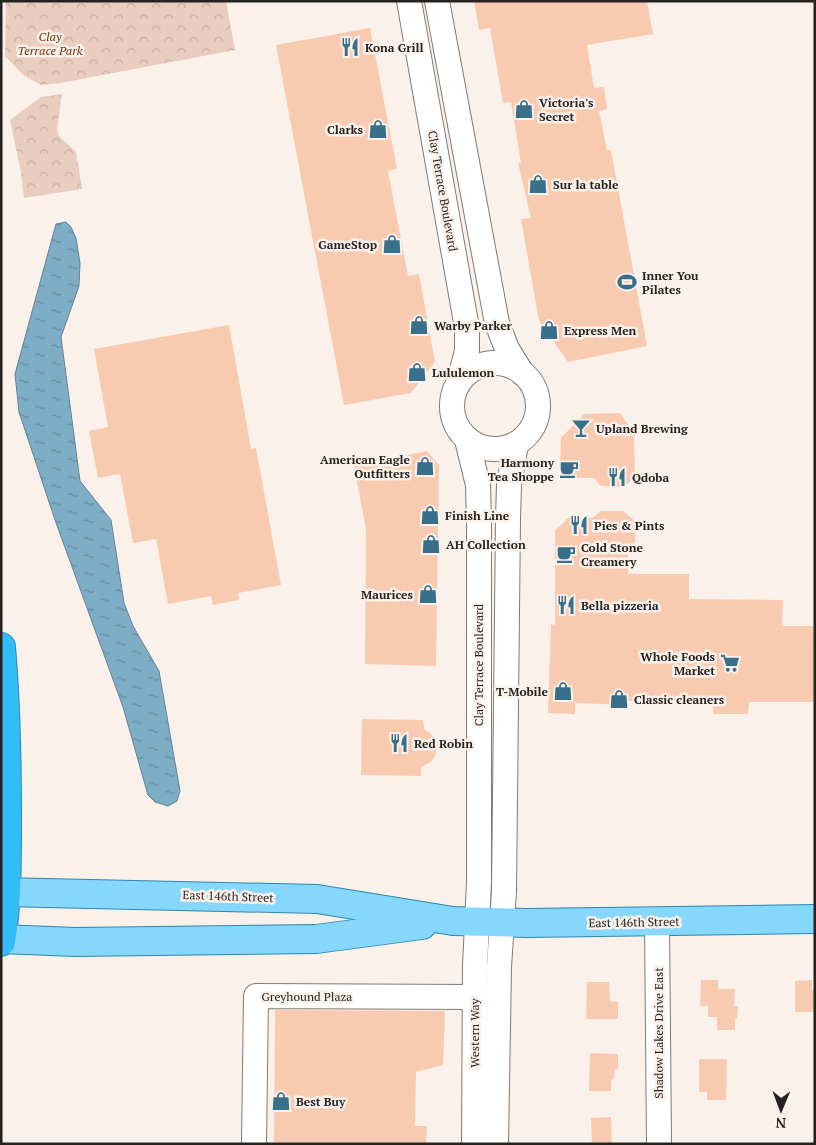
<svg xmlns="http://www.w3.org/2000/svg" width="816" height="1145" viewBox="0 0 816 1145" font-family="'PT Serif',serif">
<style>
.park{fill:url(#park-crowns)}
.water{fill:url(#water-ripples);stroke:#648394}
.building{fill:#f8cbb1}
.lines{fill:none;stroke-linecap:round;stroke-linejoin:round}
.minor-casing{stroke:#827a75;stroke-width:26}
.major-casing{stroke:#2e87ac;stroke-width:30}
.highway-casing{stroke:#2e87ac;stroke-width:30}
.minor{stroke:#fff;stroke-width:24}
.major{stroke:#85d7fb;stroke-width:28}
.highway{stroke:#33bdf8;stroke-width:28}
.labels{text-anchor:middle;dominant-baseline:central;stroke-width:5;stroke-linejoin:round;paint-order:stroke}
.park-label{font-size:12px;font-style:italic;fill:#6b340c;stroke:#faf1eb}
.poi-label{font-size:12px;font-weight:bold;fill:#262220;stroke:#faf1eb;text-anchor:start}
.street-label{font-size:12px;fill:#262220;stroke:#faf1eb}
</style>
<defs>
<pattern id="park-crowns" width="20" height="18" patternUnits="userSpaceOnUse" patternTransform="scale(1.25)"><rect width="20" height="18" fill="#e9cdbe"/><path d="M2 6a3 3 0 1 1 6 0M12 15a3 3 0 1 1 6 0" fill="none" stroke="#c8b0a3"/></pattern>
<pattern id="water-ripples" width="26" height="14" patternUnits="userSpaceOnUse" patternTransform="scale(1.25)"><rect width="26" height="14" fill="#7eadc6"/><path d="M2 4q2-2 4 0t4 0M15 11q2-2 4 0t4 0" fill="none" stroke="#678ca0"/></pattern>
</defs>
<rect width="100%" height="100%" fill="#faf1eb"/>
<!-- park -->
<g class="park">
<path d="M6,1H226L235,50L60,83L41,85L23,75L5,56Z"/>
<path d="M62,94L57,129L59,136L76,152L82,189L24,198L21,172L10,120L41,97Z"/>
</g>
<!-- water -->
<path class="water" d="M66,222L71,227L76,238L80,263L79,286L61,337L80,481L111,520L124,603L133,626L159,671L180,791L177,801L168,806L155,802L148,795L123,707L55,520L19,412L15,374L56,224Z"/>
<!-- building -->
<g class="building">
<path d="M474,1H647L653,34L587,45L594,88L604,87L607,109L599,111L607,150H611L647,346L568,362L539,321L521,219L531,218L518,163H521L511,102L503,103L490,28L479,30Z"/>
<path d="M370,28L397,169L388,171L408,276L419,274L435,362L411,393L344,405L276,45Z"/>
<path d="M229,325L251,449L256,448L281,585L238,593L239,600L213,605L211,596L168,604L156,539L133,543L120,474L98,478L89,431L108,427L94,349Z"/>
<path d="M620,413L634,433L635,478L623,487L601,486L594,478H570L560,467L561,438L584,414Z"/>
<path d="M427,451L439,465L436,666L365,664L366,529L354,466Z"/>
<path d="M601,511H623L636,522L635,546L628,553V574H689V599L783,600L782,626H814V702H749L748,714H713V701H626V705L575,703V714L548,713L551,624L555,625V531L569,517L592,518Z"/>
<path d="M362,719L423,720L424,729L430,733L435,739L437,748L435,756L431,762L421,767V776L361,775Z"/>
<path d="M701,980H718V989H735L734,1006H738L737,1019H735V1030H717V1017H708V1006H700Z"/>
<path d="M812,980V989H815V1012H795V981Z"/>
<path d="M587,982H609L610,1001L618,1002V1019H586Z"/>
<path d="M275,1010L445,1011L443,1065L416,1072L415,1126H427L426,1144H274Z"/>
<path d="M590,1053L618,1054V1070L615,1069L614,1079L611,1080V1091H589Z"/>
<path d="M699,1059H727L726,1100H707V1092H699Z"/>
<path d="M611,1117L612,1144H592L591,1118Z"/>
</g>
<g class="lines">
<!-- minor casing -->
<g class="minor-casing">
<g id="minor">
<path d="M409,1L467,328V351L459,381"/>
<path d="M437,1L497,323L507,349L522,373"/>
<circle cx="495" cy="406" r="43"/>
<path d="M467,440L478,485L479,522V882L475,966L474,1144"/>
<path d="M657,922L659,1144"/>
<path d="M254,1144L256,996L474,997"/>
<path d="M496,1144L499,967L504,891L508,519L509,485L516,444"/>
</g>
</g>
<!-- major casing -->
<g class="major-casing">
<g id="major">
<path d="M1,892L317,899L453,921L527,923L815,919"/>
<path d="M1,939L75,942L316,939L422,925"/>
</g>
</g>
<!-- highway casing -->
<g class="highway-casing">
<path id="highway" d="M1,647C6,705 7,762 7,820C7,861 7,902 1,942"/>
</g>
<!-- minor -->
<use href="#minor" class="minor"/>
<!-- major -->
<use href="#major" class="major"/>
<!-- highway -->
<use href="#highway" class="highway"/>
</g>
<!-- icons -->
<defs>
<g id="restaurant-bare" transform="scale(1.5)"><path d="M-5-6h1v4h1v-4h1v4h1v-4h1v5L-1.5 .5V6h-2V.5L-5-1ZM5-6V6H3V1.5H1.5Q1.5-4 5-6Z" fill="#386f8a" stroke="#faf1eb" stroke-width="2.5" paint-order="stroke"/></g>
<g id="shop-bare" transform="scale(1.5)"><path d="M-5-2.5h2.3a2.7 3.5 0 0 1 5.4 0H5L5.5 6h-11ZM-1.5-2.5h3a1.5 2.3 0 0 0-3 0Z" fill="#386f8a" stroke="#faf1eb" stroke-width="2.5" paint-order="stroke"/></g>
<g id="stadium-bare" transform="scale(1.5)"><path d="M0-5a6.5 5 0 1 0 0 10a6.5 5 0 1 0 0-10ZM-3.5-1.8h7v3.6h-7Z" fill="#386f8a" stroke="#faf1eb" stroke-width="2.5" paint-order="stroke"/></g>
<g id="bar-bare" transform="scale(1.5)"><path d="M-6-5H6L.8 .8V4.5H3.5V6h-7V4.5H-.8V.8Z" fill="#386f8a" stroke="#faf1eb" stroke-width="2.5" paint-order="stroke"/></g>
<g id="cafe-bare" transform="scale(1.5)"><path d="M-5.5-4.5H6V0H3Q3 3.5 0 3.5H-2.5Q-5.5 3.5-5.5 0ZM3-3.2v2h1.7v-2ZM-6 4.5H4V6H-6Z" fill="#386f8a" stroke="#faf1eb" stroke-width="2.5" paint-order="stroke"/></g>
<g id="supermarket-bare" transform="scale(1.5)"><path d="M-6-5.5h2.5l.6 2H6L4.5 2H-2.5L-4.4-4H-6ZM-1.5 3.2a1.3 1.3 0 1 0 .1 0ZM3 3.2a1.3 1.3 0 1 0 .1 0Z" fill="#386f8a" stroke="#faf1eb" stroke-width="2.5" paint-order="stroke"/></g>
</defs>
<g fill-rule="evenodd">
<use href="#restaurant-bare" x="350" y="47"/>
<use href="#shop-bare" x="524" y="109"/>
<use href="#shop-bare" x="378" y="129"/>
<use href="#shop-bare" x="538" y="184"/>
<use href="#shop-bare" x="392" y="244"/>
<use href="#stadium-bare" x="627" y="282"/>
<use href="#shop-bare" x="419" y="325"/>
<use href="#shop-bare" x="549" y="330"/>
<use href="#shop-bare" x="417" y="372"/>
<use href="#bar-bare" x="581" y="428"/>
<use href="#shop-bare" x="425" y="466"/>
<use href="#cafe-bare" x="569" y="469"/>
<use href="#restaurant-bare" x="617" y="477"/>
<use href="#shop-bare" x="430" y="515"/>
<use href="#restaurant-bare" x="579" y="525"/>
<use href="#shop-bare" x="431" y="544"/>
<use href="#cafe-bare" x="566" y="554"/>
<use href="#shop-bare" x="428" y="594"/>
<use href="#restaurant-bare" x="566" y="605"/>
<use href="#supermarket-bare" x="730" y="663"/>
<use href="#shop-bare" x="563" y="691"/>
<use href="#shop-bare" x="619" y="699"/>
<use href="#restaurant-bare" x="399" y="743"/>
<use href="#shop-bare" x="281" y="1101"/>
</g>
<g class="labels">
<!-- park labels -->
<g class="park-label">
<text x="50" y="36">Clay<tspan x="50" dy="14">Terrace Park</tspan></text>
</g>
<!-- poi labels -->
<g class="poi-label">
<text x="365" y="47">Kona Grill</text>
<text x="539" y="102">Victoria's<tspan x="539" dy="14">Secret</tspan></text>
<text x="363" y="129" text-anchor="end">Clarks</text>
<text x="553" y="184">Sur la table</text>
<text x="377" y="244" text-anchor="end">GameStop</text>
<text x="642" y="275">Inner You<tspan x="642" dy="14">Pilates</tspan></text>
<text x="434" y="325">Warby Parker</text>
<text x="564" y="330">Express Men</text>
<text x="432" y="372">Lululemon</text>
<text x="596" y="428">Upland Brewing</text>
<text x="410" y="459" text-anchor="end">American Eagle<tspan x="410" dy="14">Outfitters</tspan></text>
<text x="554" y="462" text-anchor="end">Harmony<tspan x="554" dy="14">Tea Shoppe</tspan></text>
<text x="632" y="477">Qdoba</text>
<text x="445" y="515">Finish Line</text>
<text x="594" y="525">Pies &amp; Pints</text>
<text x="446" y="544">AH Collection</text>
<text x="581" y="547">Cold Stone<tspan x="581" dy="14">Creamery</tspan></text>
<text x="413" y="594" text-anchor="end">Maurices</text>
<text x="581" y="605">Bella pizzeria</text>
<text x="715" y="656" text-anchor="end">Whole Foods<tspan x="715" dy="14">Market</tspan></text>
<text x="548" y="691" text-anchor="end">T-Mobile</text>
<text x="634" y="699">Classic cleaners</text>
<text x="414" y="743">Red Robin</text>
<text x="296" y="1101">Best Buy</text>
</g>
<!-- street labels -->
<g class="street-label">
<text transform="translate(443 191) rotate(80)">Clay Terrace Boulevard</text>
<text transform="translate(478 665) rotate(-90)">Clay Terrace Boulevard</text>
<text transform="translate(228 896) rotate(2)">East 146th Street</text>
<text transform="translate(634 922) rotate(-1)">East 146th Street</text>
<text x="307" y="996">Greyhound Plaza</text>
<text transform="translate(474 1033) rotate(-90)">Western Way</text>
<text transform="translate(658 1033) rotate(-90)">Shadow Lakes Drive East</text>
</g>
</g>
<!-- border -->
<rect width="816" height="1145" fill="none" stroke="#262220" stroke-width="5"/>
<!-- north arrow -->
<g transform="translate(781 1110) rotate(181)" stroke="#faf1eb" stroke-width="4" paint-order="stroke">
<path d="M0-4L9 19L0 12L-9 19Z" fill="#262220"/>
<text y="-8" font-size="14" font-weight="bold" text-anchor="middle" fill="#262220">N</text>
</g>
</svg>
